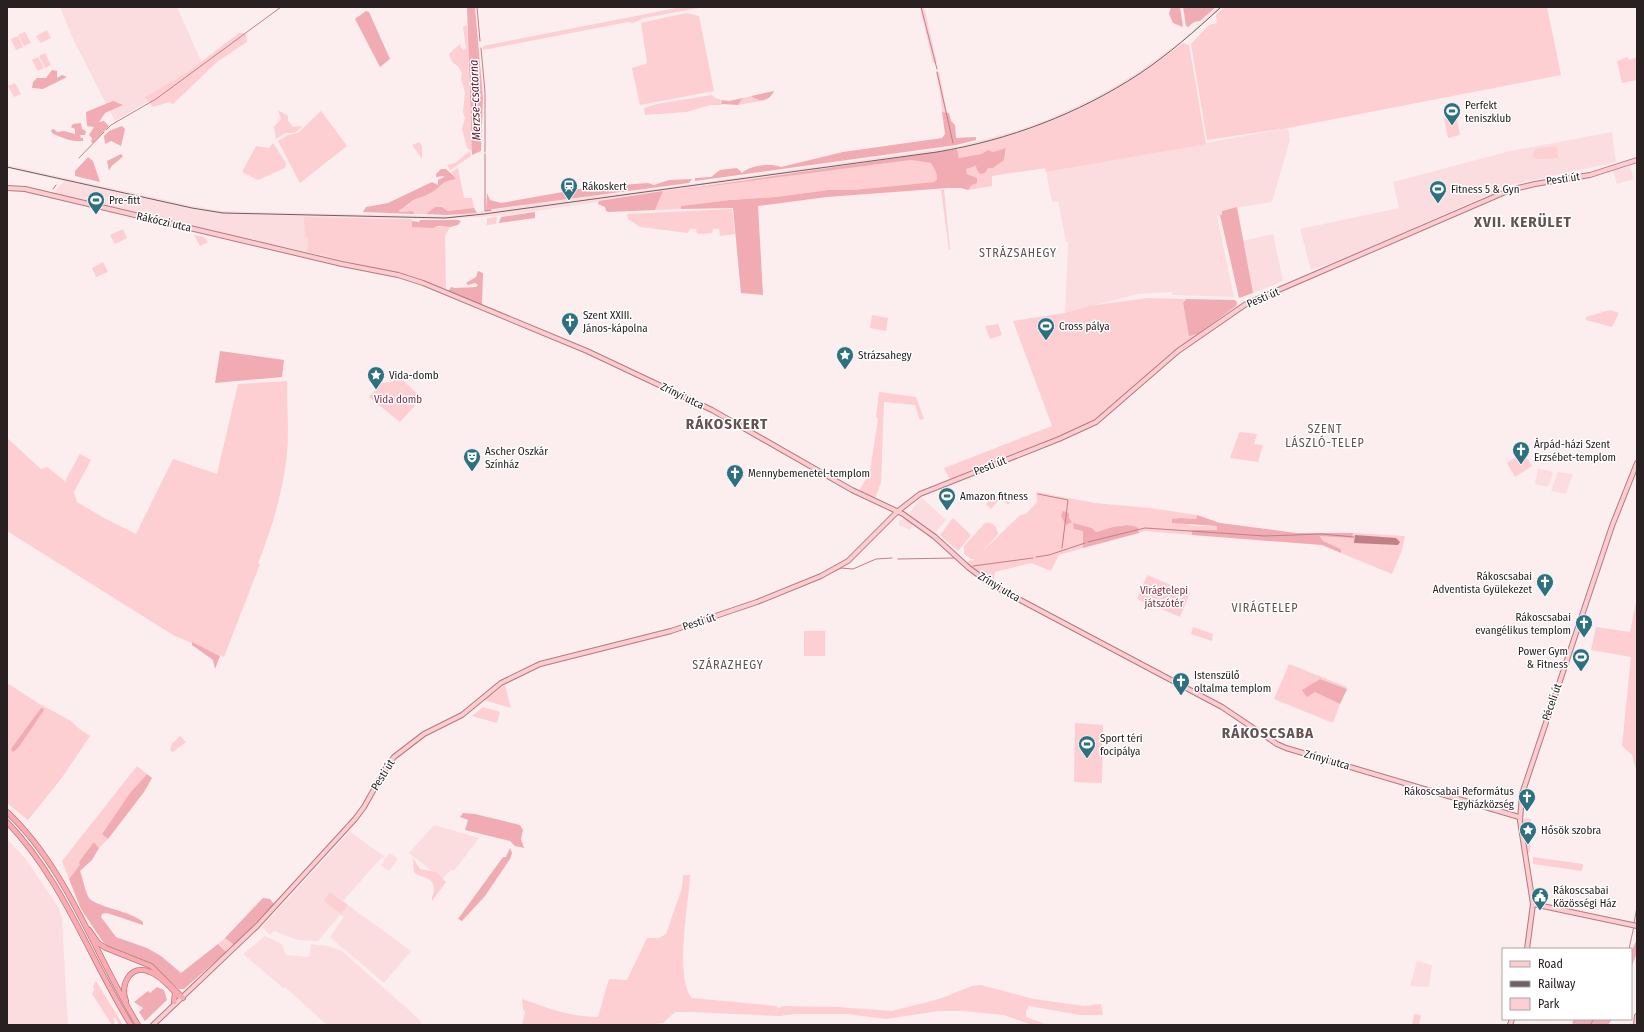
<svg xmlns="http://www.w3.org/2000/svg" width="1644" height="1032" viewBox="0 0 1644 1032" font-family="'Fira Sans Condensed',sans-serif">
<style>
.built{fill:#fcdddf}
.green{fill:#fdced2}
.forest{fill:#f1abb2}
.water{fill:#c17f86}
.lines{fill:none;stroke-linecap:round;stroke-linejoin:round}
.stream{stroke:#c17f86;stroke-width:1}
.major-casing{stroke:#b27a7f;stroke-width:6}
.highway-casing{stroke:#b27a7f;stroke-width:6}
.major{stroke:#fdccd1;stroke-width:4}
.highway{stroke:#fbaab2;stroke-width:4.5}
.rail{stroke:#6b6162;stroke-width:1}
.labels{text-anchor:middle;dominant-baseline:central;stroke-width:3;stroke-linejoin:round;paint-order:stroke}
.poi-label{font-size:11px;fill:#292121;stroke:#fff;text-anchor:start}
.street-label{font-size:11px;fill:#292121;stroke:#fff}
.park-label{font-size:11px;fill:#82313f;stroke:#fff}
.water-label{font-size:12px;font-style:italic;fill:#631326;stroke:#fff}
.neighbourhood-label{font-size:12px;letter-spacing:1px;fill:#645152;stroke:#fff}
.district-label{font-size:15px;font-weight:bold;letter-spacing:1px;fill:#645152;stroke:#fff}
</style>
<rect width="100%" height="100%" fill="#fceeef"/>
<!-- built -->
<g class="built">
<path d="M60,7H177L202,63L152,99L115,121L73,39Z"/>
<path d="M1218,7H1223L1159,61L1139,76L1096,101L1052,121L987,143L937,153L508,215L446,219L305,217L308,238L307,252L56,196L55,191L64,181L7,168V165L193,206L223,211L255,212L446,216L594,196L627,193L960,146L1015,131L1051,118L1094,98L1137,73L1181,41Z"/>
<path d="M1288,128L1290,140L1272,202L1222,210V215L1217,216L1234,297L1172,295V292L1138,294L1065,313L1068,242H1066L1058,201L1052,202L1046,172Z"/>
<path d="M1612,132L1616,162L1510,185L1344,259L1311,270L1300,229L1399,208L1393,182L1510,151Z"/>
<path d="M1630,166L1634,179L1617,184L1613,171Z"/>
<path d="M1273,234L1283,281L1253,293L1243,241Z"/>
<path d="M1538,469L1551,471L1553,474L1548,487L1535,484Z"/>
<path d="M1558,472L1573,474L1566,494L1551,491Z"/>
<path d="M921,497L946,520L935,533L909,514Z"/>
<path d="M905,518L914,524L910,530L899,525V521Z"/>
<path d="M434,825L479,838L454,871L451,870L442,879L409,853Z"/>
<path d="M351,830L352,833L386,858L390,853L398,859L389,871L381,866L385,859L382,857L343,901L330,892L340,914L348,905L411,951L384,983L330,937L344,917L340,915L318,941L298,940L274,931L270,935L262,927Z"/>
<path d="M7,839L25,858L59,908L62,918L68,1025H7Z"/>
<path d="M265,936L282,944L286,955L309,957L311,944L328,946L342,951L420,1020L422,1025H327L285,987L283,988L243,954Z"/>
<path d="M1417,961L1432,965L1429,987L1410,986Z"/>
</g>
<!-- green -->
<g class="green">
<path d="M682,7H704L644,18L633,23L628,22L483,50V46Z"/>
<path d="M920,7H923L925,11L937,63H933Z"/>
<path d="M1224,7H1547L1561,75L1288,128L1207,140L1191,44L1209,25L1217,23L1216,15Z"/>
<path d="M686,13L699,16L714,91L640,105L632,68L646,64L647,62L641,23Z"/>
<path d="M467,25L472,151L467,148L462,129L465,118L463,112L465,92L461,79L462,74L459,67L452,62L449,54L460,44L462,49L464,50L466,48L463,27Z"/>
<path d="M47,30L51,38L41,43L36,36Z"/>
<path d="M25,32L31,43L24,46L18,35Z"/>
<path d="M239,33H246L247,42L218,61L173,104L169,102L153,107L145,97L188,72Z"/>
<path d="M18,36L23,47L16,50L11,39Z"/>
<path d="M1183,43L1189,45L1206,144L1046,172L1045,168L992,176V186L968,190L972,185L977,183V178L967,174L966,169L976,166L993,168C1000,162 1008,158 1006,148L993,152L988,150L981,154L959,158L957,149C1045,130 1111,98 1183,43Z"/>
<path d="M45,53L51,65L45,68L39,56Z"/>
<path d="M38,57L44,68L38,71L32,60Z"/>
<path d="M1628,57L1629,60L1637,57V80L1622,83L1617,61Z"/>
<path d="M936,72H939L940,76L947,113L942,112L941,99Z"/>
<path d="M15,83L21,94L14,97L8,86Z"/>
<path d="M712,95L715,98L722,100L720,103L723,105H711L686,112L645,115L644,108L657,104Z"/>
<path d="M751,96L757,100H767L738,105L743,98Z"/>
<path d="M278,110L288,116V121L293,127L302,126L295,133H285L276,139L274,127L281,119Z"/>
<path d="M321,111L347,146L300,183L278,141L288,135L298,133Z"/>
<path d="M1456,115L1460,135L1448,138L1444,118Z"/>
<path d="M419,142L422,146V159L412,145Z"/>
<path d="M273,143L286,163L285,168L258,180L242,172L256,146L269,148Z"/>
<path d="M1555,146L1557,147L1558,158L1536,159L1533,155L1535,149Z"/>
<path d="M470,151L471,156L450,170L447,165L455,163Z"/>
<path d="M911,160L931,163L936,172L937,179L934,182L853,190H828L776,197L730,200L681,206V209L655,210L663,191Z"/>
<path d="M458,168L464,198H472L474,208L448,211L442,207H435L426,214H413L412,211L400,212L399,210L408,206L410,202L430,194L435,188L449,180L456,178L451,172Z"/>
<path d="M944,189L950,249L949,250L941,190Z"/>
<path d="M732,209L735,234L720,236L719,229H713L712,233L697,234L696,229H690L688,233L640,227L628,219L627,214Z"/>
<path d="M304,217L412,219V227H450L445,236L446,291L409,276L307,252L308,238L305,237Z"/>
<path d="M497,217L496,224L487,225V218Z"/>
<path d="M123,229L127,238L115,244L110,235Z"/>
<path d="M194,235L204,237L208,242L200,246Z"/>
<path d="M103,262L108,272L96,277L92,268Z"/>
<path d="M1148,298L1185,299L1183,303L1189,335L1198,334L1172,352L1095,420L1087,425L952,479L949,478L944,468L1052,426L1013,321L1065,313L1089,306Z"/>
<path d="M1610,310L1619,313L1612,327L1586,320V317Z"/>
<path d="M872,315L888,318L886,331L870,328Z"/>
<path d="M998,324L1002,335L990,339L985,326Z"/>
<path d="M399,377L422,398L400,422L369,397L381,383L391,382Z"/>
<path d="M287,381C287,405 289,430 287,454C283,492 272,528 258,563L260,564L224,657L173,635L7,531V438L41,469L47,467L65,481L80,454L91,460L74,492L77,502L104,518L136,534L173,459L217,474L238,384Z"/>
<path d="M879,392L916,397L924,419L920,420L915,405L884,402L881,483L875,498L859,491L870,472L878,419L876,416Z"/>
<path d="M1241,432L1257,434L1254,444L1263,445L1258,462L1230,458L1239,433Z"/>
<path d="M1523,452L1532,466L1515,477L1507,463Z"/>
<path d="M727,471H744V478L727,479Z"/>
<path d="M1002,491L1012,500L1008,505L998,496Z"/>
<path d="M1036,492L1095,503L1150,508L1197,515L1196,519L1181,518L1172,519L1193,526H1217V530H1193L1192,535L1145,531L1139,533L1138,528L1122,525L1096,532L1092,528L1074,524V529L1083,531V548L1059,555L1051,571L1031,563L995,572L993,584L967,563L970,560L973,561L975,559H971L964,554V546L985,523H991L996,527L998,534L982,552L1020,515L1026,514L1037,502Z"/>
<path d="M995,495L1000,499L991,509L986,504Z"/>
<path d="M953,518L971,535L958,551L940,535Z"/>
<path d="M1353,533L1405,536L1402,550L1392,574L1341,553V549L1323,541L1320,535L1352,538Z"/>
<path d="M1147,575L1190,593L1180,617L1137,599Z"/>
<path d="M1637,597V773L1632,755L1622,746L1631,657L1591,650L1596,627L1630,632Z"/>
<path d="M1193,627L1213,634L1212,641L1191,634Z"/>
<rect x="804" y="631" width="21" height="25"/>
<path d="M1289,664L1347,687V689L1320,679L1314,682L1315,692L1340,704L1333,723L1274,699Z"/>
<path d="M7,683L38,703L71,721L77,727L90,736L61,779L28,820L7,803Z"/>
<path d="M505,685L511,708L484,700Z"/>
<path d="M483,707L500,712L497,723L472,716Z"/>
<path d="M1075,723L1103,725L1102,783L1074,782Z"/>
<path d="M180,736L186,742L173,752L170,750L172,744Z"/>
<path d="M137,766L147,774L130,793L102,834L108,839L99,848L94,842L81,865L69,879L62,861Z"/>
<path d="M1522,819H1531L1530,852L1527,854Z"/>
<path d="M1533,857L1583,864L1582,871L1533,864Z"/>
<path d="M413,858L420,869L436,872L446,882L432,901C431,897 434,894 434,889C435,877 420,878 414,872Z"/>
<path d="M683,875H690C689,902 674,979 692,998L776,1006L779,1008L783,1006L838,1007L892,1011L939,999L972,986L981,985L1034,999L1084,1006L1101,1004L1103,1015H1080L1029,1006L1026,1011V1017L1048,1025H1032L1004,1015L963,1011H939L886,1019L847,1014H794L780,1016L690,1012H675L663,1023L645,1025H522L525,1012L523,1009L522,999C547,1008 571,1017 598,1017L609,979L627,980L647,938H659L666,934L682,888Z"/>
<path d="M330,892L348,905L341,914L324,901Z"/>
<path d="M225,938L234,945L226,952L218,944Z"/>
<path d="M96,981L123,1025H119L115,1017L113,1019L115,1023L112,1025L92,994L94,990L93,986Z"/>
<path d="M1414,1014L1421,1015L1419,1025H1412Z"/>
</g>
<!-- forest -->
<g class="forest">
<path d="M467,7H475L483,98L481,151L472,155Z"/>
<path d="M1171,7H1180L1183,27L1173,23L1169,14Z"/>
<path d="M1183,7H1216L1200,21L1194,22L1188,27L1186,26Z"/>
<path d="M366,11L369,12L390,59L380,67L355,19Z"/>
<path d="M52,70L57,71V78L62,75L67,77L43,89L32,88L33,82L37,78H46Z"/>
<path d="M774,91C770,101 759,103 751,96Z"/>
<path d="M743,98L738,105L721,104L722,100L729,101Z"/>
<path d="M113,101L123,105L105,113L99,122L104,121L109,126L93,143L91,142L92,138L89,135L94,127L87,126L86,112Z"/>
<path d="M942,112L949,113L951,121L955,125L956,138L976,137V140L956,145L695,181V178L711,177L720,170L737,168L742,173C750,165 771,163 781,167L843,152L942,138L945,134Z"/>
<path d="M81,123L82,129L86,131L85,135H80L81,138H83V141C72,142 62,138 52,133L51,130L54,129L57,132L64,131L75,134V129L71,127L73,124Z"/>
<path d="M122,126L125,129L121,146L111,141L105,144L104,136L109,131Z"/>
<path d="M1006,148L1004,160L993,168H988L985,173L980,174L977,170L976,166L966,169L967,174L977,178V183L972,185L968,190L961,188H948L827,197L758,206L763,295L741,293L733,208L681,209V206L730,200L776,197L828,190H853L934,182L937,179L936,172L931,163L911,160L680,190L957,149L959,158L981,154L988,150L993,152Z"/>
<path d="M121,154L123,156C118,162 111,164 109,171L107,161Z"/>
<path d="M88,157L93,161L100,182L75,176V171Z"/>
<path d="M441,169H446L456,178L453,180C444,179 437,190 429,194C424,197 417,198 412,201C407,204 405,208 399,210L400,212L413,211L414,214L363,212L366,207L388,203L432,182L438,185V180L444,177L443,176L436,177V174Z"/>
<path d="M692,179L689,183L486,210L487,193L490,200L501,203L585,188L648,183L654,185L669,180Z"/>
<path d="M663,191L655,210L609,212L606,211L605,207L598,204L599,201Z"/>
<path d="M435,207H442L448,211L474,208L477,213L447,215L426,214Z"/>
<path d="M1237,207L1253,293L1239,298L1220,215H1222V211Z"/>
<path d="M535,212V218L499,223L501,217Z"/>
<path d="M420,220H458L461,221L458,225L450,227L438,226L433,228L412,227V221L419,222Z"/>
<path d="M478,271L483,273L482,305L448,292L451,287L455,288L476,287L478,285L475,283L468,285L466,283L476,277Z"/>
<path d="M1186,299L1235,300L1237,303L1236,306L1198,334L1189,336L1183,303Z"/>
<path d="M220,351L284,360L282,377L215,383Z"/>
<path d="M1063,511L1069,513V518L1072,522L1066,525L1061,516Z"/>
<path d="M1197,515L1220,523L1296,533H1353L1352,538L1320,536L1323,541L1341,549V553L1322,545L1192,535V530H1217V526L1172,523V519L1181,518L1196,519Z"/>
<path d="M1073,523L1092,528L1096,532C1108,529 1127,521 1138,528L1139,533L1083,548V531L1074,529Z"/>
<path d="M192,642L220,656L215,669L213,660L192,645Z"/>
<path d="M1320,679L1347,689L1340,704L1315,692L1307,697L1302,690Z"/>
<path d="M41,708H43L44,710L18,748L13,752L11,749Z"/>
<path d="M147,774L152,778L144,792L108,839L102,834L130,793Z"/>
<path d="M463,813L475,814L520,825L523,830L521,839L524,848L515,846L510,841L465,830L468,820L460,817Z"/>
<path d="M94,842L99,848L92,860L80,871C83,879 85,891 89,898C96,907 131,911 143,922V925L107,913L102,914L101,917L116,937L147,948L161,956L181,973L218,944L226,952L184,989H179L148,962L106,945L101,939L81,909L69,879L80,865L79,862Z"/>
<path d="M510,848L512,853L510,859L485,896L462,921L458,919L503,857H506Z"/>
<path d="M263,898L270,899L274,904L234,945L225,938Z"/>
<path d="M1637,939V953L1631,968V952Z"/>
<path d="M157,987L164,990L167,1000L145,1021L139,1012L143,1008L134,1002L148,991L150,993Z"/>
<path d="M1574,1019H1612L1608,1025H1575L1572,1023Z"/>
</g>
<!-- water -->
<path class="water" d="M1355,535L1396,538L1400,542L1398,545L1354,543Z"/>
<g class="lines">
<!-- stream -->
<g class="stream">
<path d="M477,7L480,41"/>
<path d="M921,7L937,69"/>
<path d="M481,48L485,92V152"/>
<path d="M937,72L953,143"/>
<path d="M106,130L111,125L156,99L281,7"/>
<path d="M485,154V211L491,210"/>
<path d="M79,158L104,132"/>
<path d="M53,189L56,185"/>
<path d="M1038,494L1068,500L1062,548"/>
<path d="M1088,542L1145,528L1265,536L1322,534L1354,537"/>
<path d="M1036,557L1049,555L1085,543"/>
<path d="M898,559L956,558"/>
<path d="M973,566L1033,558"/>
<path d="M805,585L841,568L853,569L876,559L892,558"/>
<path d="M1634,923L1637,907"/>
<path d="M1629,949L1634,926"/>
<path d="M1590,1025L1594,1019"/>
</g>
<!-- major casing -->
<g class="major-casing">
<g id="major">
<path d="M7,188L25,189L342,264L398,275L423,283L587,351L712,410L852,490L903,514L935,537L969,568L992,585L1222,707L1277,744L1286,748L1519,817"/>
<path d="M1533,904L1637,926"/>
<path d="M1527,949L1533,904L1520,821L1522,794L1612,526L1637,463"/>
<path d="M153,1025L257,926L355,819L364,807L387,766L394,757L424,734L462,715L501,683L540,664L671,631L757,602L821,576L848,561L898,511L920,494L1059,439L1096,422L1178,351L1246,304L1510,190L1535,184L1590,175L1637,160"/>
<path d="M1510,1025L1512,1019"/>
<path d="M1636,1025L1637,1016"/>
</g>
</g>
<!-- highway casing -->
<g class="highway-casing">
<g id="highway">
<path d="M7,812C67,868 95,955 138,1025"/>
<path d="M7,822C63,880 89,957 131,1025"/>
<path d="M89,930L98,943L106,948L151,966L183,998"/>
<path d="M126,1001C119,985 131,963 150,972C162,976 170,988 179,996"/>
<path d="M174,1002L175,993"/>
</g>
</g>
<!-- major -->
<use href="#major" class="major"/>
<!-- highway -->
<use href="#highway" class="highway"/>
<!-- rail -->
<path class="rail" d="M7,167L192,208L223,213L445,218L484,214L937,152C1009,140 1078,114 1139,74C1169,54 1195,31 1221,7"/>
</g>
<!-- icons -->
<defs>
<g id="stadium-pin" transform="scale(0.9)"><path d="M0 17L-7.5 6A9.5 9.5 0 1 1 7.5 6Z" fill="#2d7181" stroke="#fff"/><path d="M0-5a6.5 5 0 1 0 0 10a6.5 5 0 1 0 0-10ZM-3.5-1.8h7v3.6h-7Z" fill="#fff"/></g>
<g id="station-pin" transform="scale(0.9)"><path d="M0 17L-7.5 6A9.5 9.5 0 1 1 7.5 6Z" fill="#2d7181" stroke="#fff"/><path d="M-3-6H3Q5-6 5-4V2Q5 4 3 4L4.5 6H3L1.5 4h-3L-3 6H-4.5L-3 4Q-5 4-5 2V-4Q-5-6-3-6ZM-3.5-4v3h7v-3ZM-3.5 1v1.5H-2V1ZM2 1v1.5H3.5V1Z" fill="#fff"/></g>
<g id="church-pin" transform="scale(0.9)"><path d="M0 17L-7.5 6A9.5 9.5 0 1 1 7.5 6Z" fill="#2d7181" stroke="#fff"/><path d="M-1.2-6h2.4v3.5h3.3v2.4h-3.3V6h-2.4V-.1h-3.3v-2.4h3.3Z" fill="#fff"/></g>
<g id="sight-pin" transform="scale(0.9)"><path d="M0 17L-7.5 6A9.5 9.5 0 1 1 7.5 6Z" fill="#2d7181" stroke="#fff"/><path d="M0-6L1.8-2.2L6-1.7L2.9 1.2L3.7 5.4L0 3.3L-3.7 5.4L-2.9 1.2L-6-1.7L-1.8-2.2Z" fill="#fff"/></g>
<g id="theatre-pin" transform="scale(0.9)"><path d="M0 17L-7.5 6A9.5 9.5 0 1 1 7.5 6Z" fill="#2d7181" stroke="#fff"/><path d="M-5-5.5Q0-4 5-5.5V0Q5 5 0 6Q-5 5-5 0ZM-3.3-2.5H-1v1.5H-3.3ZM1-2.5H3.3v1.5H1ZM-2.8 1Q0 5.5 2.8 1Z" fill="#fff"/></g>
<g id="civic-pin" transform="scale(0.9)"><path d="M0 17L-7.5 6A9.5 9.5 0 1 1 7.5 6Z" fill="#2d7181" stroke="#fff"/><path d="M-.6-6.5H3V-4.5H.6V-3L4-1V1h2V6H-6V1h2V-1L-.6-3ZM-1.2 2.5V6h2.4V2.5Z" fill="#fff"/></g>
</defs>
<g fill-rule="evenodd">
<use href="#stadium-pin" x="1452" y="111"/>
<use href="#station-pin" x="569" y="186"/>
<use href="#stadium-pin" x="1438" y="189"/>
<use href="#stadium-pin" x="96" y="200"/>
<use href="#church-pin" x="570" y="321"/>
<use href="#stadium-pin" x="1046" y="326"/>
<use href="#sight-pin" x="845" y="355"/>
<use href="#sight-pin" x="376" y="375"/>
<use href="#church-pin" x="1521" y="450"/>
<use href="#theatre-pin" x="472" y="457"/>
<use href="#church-pin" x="735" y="473"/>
<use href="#stadium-pin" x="947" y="496"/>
<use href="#church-pin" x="1545" y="582"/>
<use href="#church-pin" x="1584" y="623"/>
<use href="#stadium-pin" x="1581" y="657"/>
<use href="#church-pin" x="1181" y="681"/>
<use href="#stadium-pin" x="1087" y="744"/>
<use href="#church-pin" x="1527" y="797"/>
<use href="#sight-pin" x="1528" y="830"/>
<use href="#civic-pin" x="1540" y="896"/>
</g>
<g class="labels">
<!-- poi labels -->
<g class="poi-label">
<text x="1465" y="105">Perfekt<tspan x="1465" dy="13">teniszklub</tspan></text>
<text x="582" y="186">Rákoskert</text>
<text x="1451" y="189">Fitness 5 &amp; Gyn</text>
<text x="109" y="200">Pre-fitt</text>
<text x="583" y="315">Szent XXIII.<tspan x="583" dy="13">János-kápolna</tspan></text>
<text x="1059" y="326">Cross pálya</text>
<text x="858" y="355">Strázsahegy</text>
<text x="389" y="375">Vida-domb</text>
<text x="1534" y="444">Árpád-házi Szent<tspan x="1534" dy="13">Erzsébet-templom</tspan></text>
<text x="485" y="451">Ascher Oszkár<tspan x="485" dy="13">Színház</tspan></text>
<text x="748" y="473">Mennybemenetel-templom</text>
<text x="960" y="496">Amazon fitness</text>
<text x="1532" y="576" text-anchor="end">Rákoscsabai<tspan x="1532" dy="13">Adventista Gyülekezet</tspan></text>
<text x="1571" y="617" text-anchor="end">Rákoscsabai<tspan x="1571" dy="13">evangélikus templom</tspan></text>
<text x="1568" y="651" text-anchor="end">Power Gym<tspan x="1568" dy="13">&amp; Fitness</tspan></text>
<text x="1194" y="675">Istenszülő<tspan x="1194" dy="13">oltalma templom</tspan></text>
<text x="1100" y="738">Sport téri<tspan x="1100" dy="13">focipálya</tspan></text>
<text x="1514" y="791" text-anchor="end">Rákoscsabai Református<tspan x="1514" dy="13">Egyházközség</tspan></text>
<text x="1541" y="830">Hősök szobra</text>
<text x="1553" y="890">Rákoscsabai<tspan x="1553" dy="13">Közösségi Ház</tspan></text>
</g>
<!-- street labels -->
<g class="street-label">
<text transform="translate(1563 179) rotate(-8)">Pesti út</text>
<text transform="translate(164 222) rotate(13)">Rákóczi utca</text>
<text transform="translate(1263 298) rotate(-23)">Pesti út</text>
<text transform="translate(682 396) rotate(26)">Zrínyi utca</text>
<text transform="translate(990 466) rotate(-21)">Pesti út</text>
<text transform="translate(999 587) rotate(31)">Zrínyi utca</text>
<text transform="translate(699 622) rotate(-18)">Pesti út</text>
<text transform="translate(1552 702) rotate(-71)">Péceli út</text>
<text transform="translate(1327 760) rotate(16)">Zrínyi utca</text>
<text transform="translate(383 775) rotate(-58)">Pesti út</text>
</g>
<!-- park labels -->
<g class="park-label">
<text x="398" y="399">Vida domb</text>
<text x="1164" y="590">Virágtelepi<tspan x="1164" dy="13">játszótér</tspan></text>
</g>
<!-- water labels -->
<g class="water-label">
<text transform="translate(475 100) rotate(-92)">Merzse-csatorna</text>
</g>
<!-- neighbourhood labels -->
<g class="neighbourhood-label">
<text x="1018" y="253">STRÁZSAHEGY</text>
<text x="1325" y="429">SZENT<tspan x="1325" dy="14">LÁSZLÓ-TELEP</tspan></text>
<text x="1265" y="608">VIRÁGTELEP</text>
<text x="728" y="665">SZÁRAZHEGY</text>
</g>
<!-- district labels -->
<g class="district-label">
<text x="1523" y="222">XVII. KERÜLET</text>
<text x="727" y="424">RÁKOSKERT</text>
<text x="1268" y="733">RÁKOSCSABA</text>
</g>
</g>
<!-- border -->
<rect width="1644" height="1032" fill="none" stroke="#292121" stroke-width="16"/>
<!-- legend -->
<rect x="1502" y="948" width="130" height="72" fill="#ffffff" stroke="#a9a6a6"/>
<rect x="1510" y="961" width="20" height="6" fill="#fdccd1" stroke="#a9a6a6"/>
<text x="1538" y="968" font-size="12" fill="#292121">Road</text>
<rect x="1510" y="981" width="20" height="6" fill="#6b6162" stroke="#a9a6a6"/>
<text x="1538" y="988" font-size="12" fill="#292121">Railway</text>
<rect x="1510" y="998" width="20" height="12" fill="#fdced2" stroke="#a9a6a6"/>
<text x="1538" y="1008" font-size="12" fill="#292121">Park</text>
</svg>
